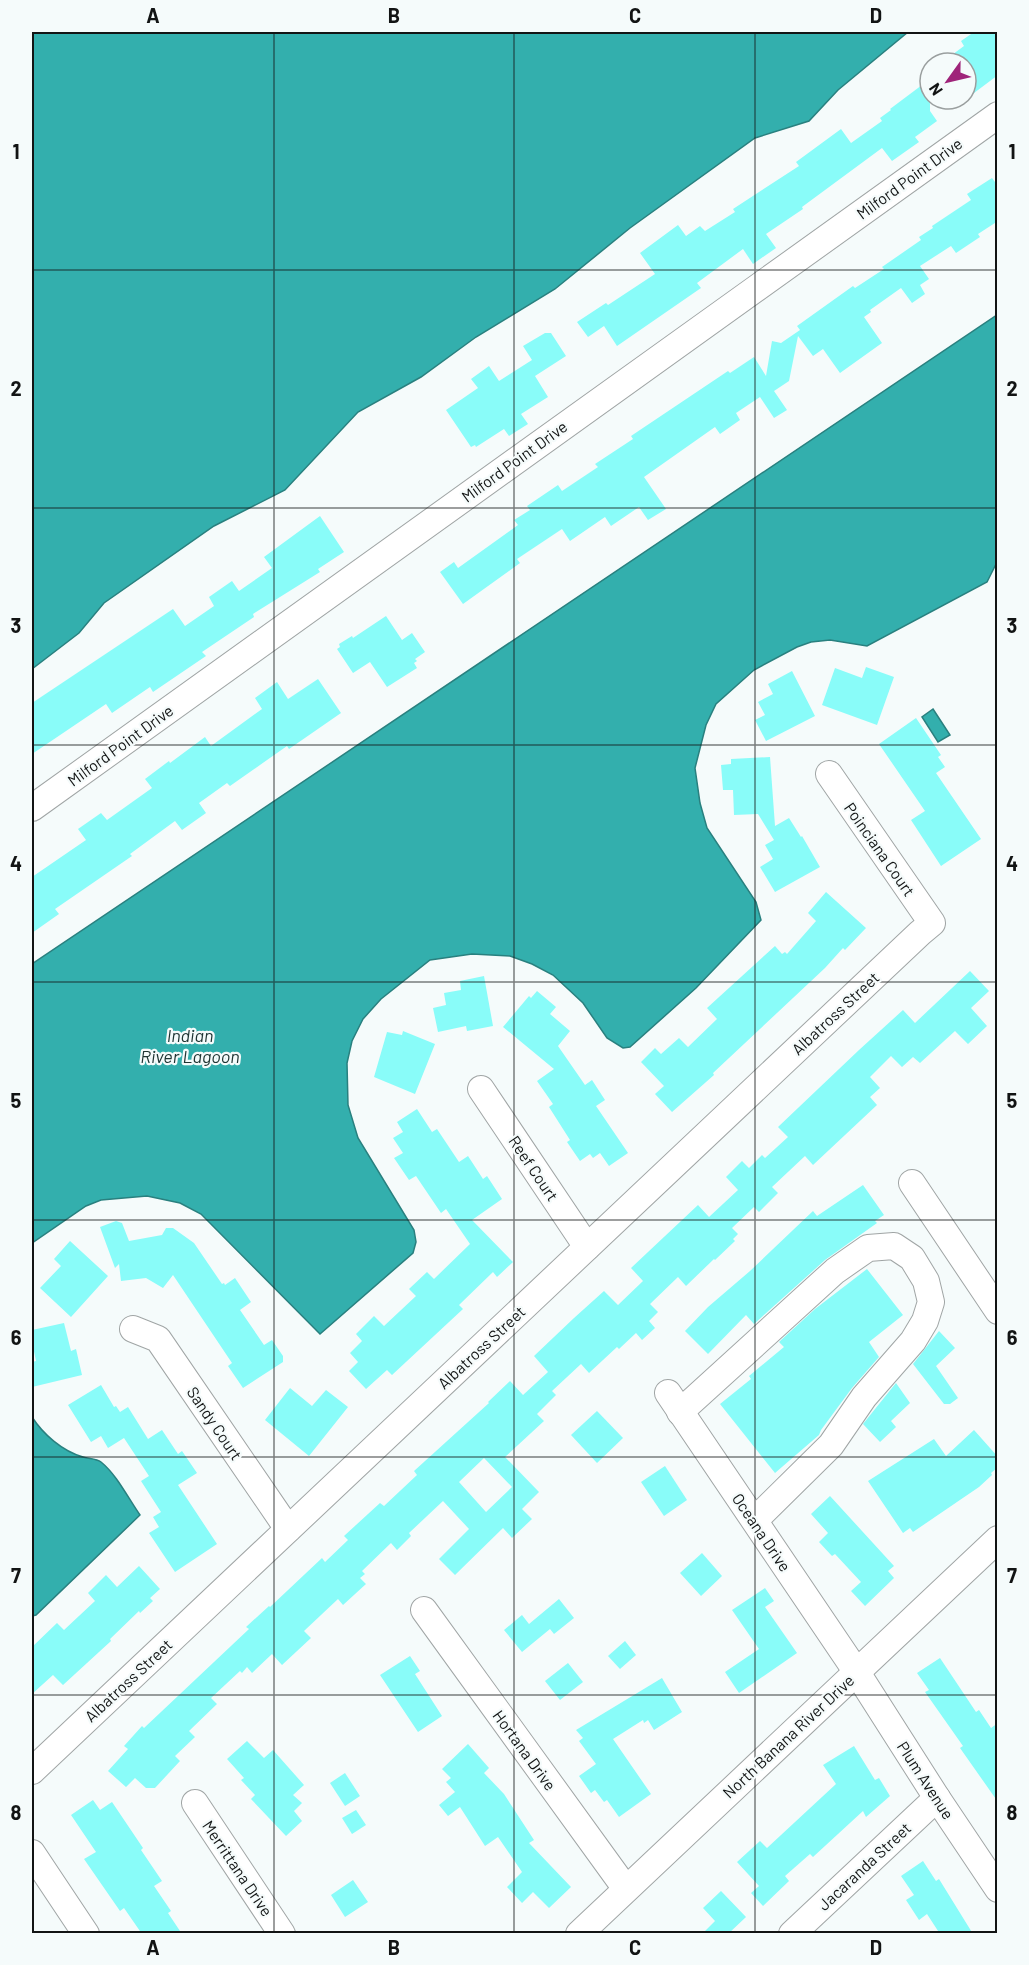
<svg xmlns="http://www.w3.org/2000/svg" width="1029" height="1965" viewBox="0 0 1029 1965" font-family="Barlow,sans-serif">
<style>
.water{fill:#33afad;stroke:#29807f;stroke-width:1.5}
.building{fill:#89fcf9;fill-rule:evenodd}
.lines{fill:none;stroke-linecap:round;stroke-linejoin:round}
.minor-casing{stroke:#a0a5a5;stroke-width:28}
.minor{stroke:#fff;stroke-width:26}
.grid{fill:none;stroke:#121414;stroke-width:1.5;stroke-opacity:0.55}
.labels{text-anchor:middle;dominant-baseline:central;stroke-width:4.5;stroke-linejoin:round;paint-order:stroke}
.street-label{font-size:16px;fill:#121414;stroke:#f5fbfb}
.water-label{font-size:18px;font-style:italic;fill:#1e3332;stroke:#f5fbfb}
.neatline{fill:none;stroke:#121414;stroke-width:2}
.grid-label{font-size:20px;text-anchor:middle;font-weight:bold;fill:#121414}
</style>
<rect width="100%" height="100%" fill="#f5fbfb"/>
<!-- water -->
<g class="water">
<path d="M32,32H908L838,90L809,121L755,138L630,228L555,289L476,337L421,377L358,412L285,490L214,526L104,603L79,633L32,669Z"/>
<path d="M997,315V562L987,582L867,646L830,640L811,642L797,647L754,670L716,704L706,725L695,768L700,803L707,828L756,902L761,920L696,988L630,1047L623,1048L607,1038L583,1003L553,975L532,964L510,956L472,954L430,960L381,999L363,1019L352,1041L347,1063L348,1105L358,1138L414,1230L416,1242L413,1253L320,1334L201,1214L180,1203L147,1196L101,1200L86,1206L32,1243V964Z"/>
<path d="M933,709L950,735L938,742L922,717Z"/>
<path d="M32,1417C43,1434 62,1451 83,1457C89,1459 96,1458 101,1462C117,1475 128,1498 140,1515L36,1615L32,1616Z"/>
</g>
<!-- building -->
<g class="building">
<path d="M974,32H998V75L966,99V63H941L964,46L961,41Z"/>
<path d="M930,79V111L937,121L915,137L919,142L892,161L882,148L802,207L803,209L766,234L776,248L753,264L743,249L697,283L701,288L617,346L604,326L588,337L577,322L606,303L608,305L655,274L640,253L678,225L686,236L700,226L705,231L735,212L733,209L799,166L796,162L841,129L851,143L882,121L880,118L891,110L890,109Z"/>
<path d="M992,178L998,186V221L978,234L980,237L956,253L951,246L920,266L929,279L920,285L925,294L912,303L901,288L870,310L871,312L864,317L882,343L840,373L823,349L813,356L798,336L789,381L774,391L787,410L774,418L760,397L736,413L740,420L720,434L715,427L644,477L666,509L648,520L639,507L611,526L605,517L570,541L562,529L517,559L520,563L463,604L440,572L454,562L458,568L518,525L514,520L530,510L527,506L558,485L562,491L598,467L595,464L633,439L631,436L728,371L730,373L754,357L766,376L772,341L781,343L800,330L797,326L853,286L855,288L884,269L882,267L921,240L919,237L933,228L932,226L971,200L967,194Z"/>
<path d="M545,333H551L566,356L535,376L548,397L521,414L528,424L509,436L504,429L476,447L475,445L471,447L446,410L478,388L471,379L489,366L499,381L532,360L523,346Z"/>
<path d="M320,516L344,552L318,569L320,572L253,614L254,617L202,652L206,656L153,692L150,687L112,713L106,704L32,754V703L173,609L185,626L214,606L209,597L232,581L239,591L272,568L264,557Z"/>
<path d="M386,616L402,640L412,633L425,652L415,659L417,661L414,663L417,668L387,687L370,662L353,673L337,649L340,647L339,644L352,636L353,638Z"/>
<path d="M866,667L894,677L877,725L822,705L835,668L862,678Z"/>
<path d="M792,671L815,716L766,741L755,720L765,715L758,702L773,694L768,684Z"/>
<path d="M318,679L341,713L289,749L287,746L230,786L227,783L199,803L206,813L182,830L175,821L130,854L132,856L55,909L59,914L32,933V877L86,840L78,829L101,813L107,820L152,788L145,779L169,761L170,763L205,737L211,746L262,709L255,698L277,682L288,699Z"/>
<path d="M916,718L941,755L938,757L945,767L936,773L981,839L941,866L911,820L925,811L879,744Z"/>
<path d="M770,757L775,826L789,818L801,837L802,836L820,867L775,892L760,867L773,859L765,845L774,840L758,814L734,815L733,790H723L721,765L731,764V759Z"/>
<path d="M826,892L866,928L845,950L843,948L825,968L713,1073L714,1075L672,1112L655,1094L664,1086L641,1062L655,1048L661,1054L679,1038L688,1047L717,1019L707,1008L775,946L782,954L785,952L787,954L816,921L808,913Z"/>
<path d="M970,971L989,991L971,1008L987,1026L968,1044L955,1031L920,1063L913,1057L902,1067L891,1056L870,1077L880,1088L870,1097L877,1105L813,1165L805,1156L772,1187L778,1193L759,1212L754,1207L732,1228L738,1234L733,1239L735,1241L715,1260L714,1259L686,1286L678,1277L650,1304L658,1312L649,1321L655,1328L642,1340L636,1333L619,1349L617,1347L589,1373L581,1364L552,1391L556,1395L537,1414L544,1421L505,1457L539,1492L522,1509L532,1519L512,1538L503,1528L455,1575L439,1559L469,1529L443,1501L409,1533L411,1536L397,1550L391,1543L362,1571L365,1574L360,1578L366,1584L343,1605L338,1599L304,1631L311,1638L282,1665L272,1654L252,1673L247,1667L242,1673L240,1671L211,1698L217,1704L189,1731L195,1737L175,1756L180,1761L155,1788H146L135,1778L126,1787L108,1771L128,1749L124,1746L142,1726L144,1728L249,1629L246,1627L269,1606L270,1607L322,1558L325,1562L348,1540L344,1536L380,1503L384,1506L417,1475L414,1471L489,1403L488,1402L510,1381L523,1395L548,1372L534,1356L574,1318L604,1291L618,1305L643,1281L631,1268L698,1205L709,1217L738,1190L726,1177L742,1161L749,1168L762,1155L765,1158L788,1137L778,1127L859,1050L903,1010L915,1023ZM484,1458L512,1487L486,1512L459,1482Z"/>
<path d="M484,976L493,1026L467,1031L466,1026L438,1032L433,1008L446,1005L444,993L461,990L460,981Z"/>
<path d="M537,991L556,1007L550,1014L570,1031L558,1046L585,1085L592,1080L605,1100L596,1106L628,1153L609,1166L600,1153L593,1158L590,1154L580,1161L567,1142L570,1140L549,1107L553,1104L537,1081L554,1069L503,1027L529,996L531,998Z"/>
<path d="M403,1031L435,1044L415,1094L374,1077L387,1032L402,1035Z"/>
<path d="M417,1109L432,1132L437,1129L459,1162L468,1156L483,1179L487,1176L502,1199L472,1220L513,1262L497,1277L493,1272L459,1305L463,1309L392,1375L387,1370L366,1389L349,1371L358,1362L350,1353L362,1341L356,1334L374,1316L384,1326L416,1296L409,1289L427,1272L434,1279L470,1244L446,1209L441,1213L416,1176L409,1180L394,1158L403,1153L393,1138L403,1132L397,1122Z"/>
<path d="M863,1185L884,1215L875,1221L877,1223L825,1260L754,1324L746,1315L708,1354L685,1331L708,1307L750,1271L813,1211L817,1216Z"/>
<path d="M116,1221L122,1223L129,1241L162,1235L166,1228H173L194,1243L222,1284L224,1283L225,1285L235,1278L251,1302L240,1310L264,1345L272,1340L283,1356V1362L243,1388L228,1366L232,1363L173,1275L163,1288L146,1278L121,1281L119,1264L115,1268L100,1227Z"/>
<path d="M70,1241L108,1276L71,1317L40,1288L61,1266L54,1259Z"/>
<path d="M867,1269L903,1315L869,1342L879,1357L852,1388L821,1430L819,1435L775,1473L720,1404L751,1379L749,1376L784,1347L779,1342L815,1309Z"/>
<path d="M64,1323L71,1351L76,1349L82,1375L32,1387V1362L36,1361L32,1342V1330Z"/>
<path d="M939,1331L955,1348L936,1366L958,1398L950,1404H944L913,1364Z"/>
<path d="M896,1383L910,1403L891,1421L896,1427L880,1442L863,1424Z"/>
<path d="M101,1385L114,1407L116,1406L120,1412L128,1407L148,1439L162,1430L178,1454L182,1451L197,1473L178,1485L217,1544L175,1572L149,1533L159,1527L153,1517L161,1512L141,1481L149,1476L124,1438L108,1448L101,1436L91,1442L68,1405Z"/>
<path d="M290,1388L312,1406L326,1390L348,1407L309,1456L265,1420Z"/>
<path d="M597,1411L623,1438L597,1463L571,1435Z"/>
<path d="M974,1430L998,1457V1467L991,1473L992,1475L979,1487L913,1532L910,1528L903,1533L868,1481L934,1439L946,1456Z"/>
<path d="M665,1466L687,1500L664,1516L641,1482Z"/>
<path d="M830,1496L894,1566L888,1571L894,1578L865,1606L851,1591L861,1582L835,1554L832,1556L819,1542L828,1533L811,1514Z"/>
<path d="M702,1553L722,1576L701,1596L680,1573Z"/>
<path d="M139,1566L160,1589L150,1598L153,1601L140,1613L139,1611L110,1639L111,1641L63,1685L53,1675L32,1694V1647L57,1623L64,1630L95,1601L88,1593L106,1575L117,1587Z"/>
<path d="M765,1588L774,1601L765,1607L797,1653L739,1693L725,1672L759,1649L732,1610Z"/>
<path d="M559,1599L574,1618L554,1634L550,1629L522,1652L504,1630L522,1615L529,1624Z"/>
<path d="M625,1641L636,1655L620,1669L608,1656Z"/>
<path d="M410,1656L420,1671L415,1674L442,1716L418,1732L380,1675Z"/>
<path d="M940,1658L976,1712L979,1710L991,1728L998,1723V1802L960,1748L963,1746L925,1692L929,1690L917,1673Z"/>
<path d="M568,1663L583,1682L560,1700L545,1681Z"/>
<path d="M662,1678L682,1712L654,1730L648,1720L644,1723L643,1720L613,1739L651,1794L619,1817L607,1800L604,1802L595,1790L591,1793L579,1776L596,1764L579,1741L583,1738L576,1730Z"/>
<path d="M247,1741L264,1758L273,1750L304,1785L293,1795L302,1803L294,1811L302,1821L286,1836L251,1799L255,1795L241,1780L244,1778L227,1759Z"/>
<path d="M468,1744L489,1768L484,1773L504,1794L534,1840L529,1843L571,1887L549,1908L533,1892L522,1903L507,1887L522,1872L498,1837L485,1846L460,1807L448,1816L439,1805L455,1792L446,1782L451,1778L442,1769Z"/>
<path d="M854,1746L875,1780L879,1778L890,1796L866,1817L863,1811L813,1857L810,1854L785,1876L789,1881L763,1906L751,1893L759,1886L737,1862L760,1841L767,1848L836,1784L823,1765Z"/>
<path d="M345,1773L360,1796L345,1806L330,1783Z"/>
<path d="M93,1800L100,1810L112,1802L143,1848L141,1850L162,1881L154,1886L171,1911L168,1913L182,1934H142L124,1908L120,1911L84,1859L96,1852L71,1815Z"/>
<path d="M356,1810L366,1825L352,1834L342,1818Z"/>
<path d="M923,1861L936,1881L939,1879L973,1934H940L927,1914L919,1920L906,1900L914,1895L901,1876Z"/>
<path d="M353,1880L368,1902L345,1917L331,1895Z"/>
<path d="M721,1891L746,1917L728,1934H702L715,1921L703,1908Z"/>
</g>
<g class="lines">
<!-- minor casing -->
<g class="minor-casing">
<g id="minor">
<path d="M32,808L998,115"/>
<path d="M481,1089L587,1247"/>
<path d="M912,1183L998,1311"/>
<path d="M133,1329L158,1339L288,1529"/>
<path d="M668,1393L856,1671L937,1798L998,1889"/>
<path d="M680,1412L835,1271L868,1248L894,1246L912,1258L926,1281L931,1302L925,1321L913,1341L864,1397L831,1445L755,1520"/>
<path d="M424,1610L626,1889"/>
<path d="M32,1771L920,933L932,923L829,774"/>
<path d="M195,1803L282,1934"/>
<path d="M32,1853L86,1934"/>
<path d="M579,1934L998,1539"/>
<path d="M792,1934L937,1798"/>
</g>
</g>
<!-- minor -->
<use href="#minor" class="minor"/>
</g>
<!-- grid -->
<path class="grid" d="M274,32V1934M514,32V1934M755,32V1934M32,270H998M32,508H998M32,745H998M32,982H998M32,1220H998M32,1457H998M32,1695H998"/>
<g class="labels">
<!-- street labels -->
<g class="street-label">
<text transform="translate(909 178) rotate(-36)">Milford Point Drive</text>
<text transform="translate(514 461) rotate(-36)">Milford Point Drive</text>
<text transform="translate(120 745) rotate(-36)">Milford Point Drive</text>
<text transform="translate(880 849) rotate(55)">Poinciana Court</text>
<text transform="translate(835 1013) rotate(-43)">Albatross Street</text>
<text transform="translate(534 1168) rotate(56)">Reef Court</text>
<text transform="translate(481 1347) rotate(-43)">Albatross Street</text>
<text transform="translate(215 1423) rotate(56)">Sandy Court</text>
<text transform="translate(762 1532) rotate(56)">Oceana Drive</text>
<text transform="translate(128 1680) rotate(-43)">Albatross Street</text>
<text transform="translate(788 1736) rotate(-43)">North Banana River Drive</text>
<text transform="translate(525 1750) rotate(54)">Hortana Drive</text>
<text transform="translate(926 1780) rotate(57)">Plum Avenue</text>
<text transform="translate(864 1866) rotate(-43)">Jacaranda Street</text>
<text transform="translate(238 1868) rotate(56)">Merrittana Drive</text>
</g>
<!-- water labels -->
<g class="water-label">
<text x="190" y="1035">Indian<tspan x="190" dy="21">River Lagoon</tspan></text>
</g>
</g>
<!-- border -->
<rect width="1029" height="1965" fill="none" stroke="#f5fbfb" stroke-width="66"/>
<!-- north arrow -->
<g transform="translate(948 81) rotate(236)"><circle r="28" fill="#f5fbfb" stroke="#9a9f9f" stroke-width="1.5"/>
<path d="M0-4.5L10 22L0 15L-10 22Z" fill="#9f247a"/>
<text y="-9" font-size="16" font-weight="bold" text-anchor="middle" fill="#121414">N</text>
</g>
<rect x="33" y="33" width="963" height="1899" class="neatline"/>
<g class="grid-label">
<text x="153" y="23">A</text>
<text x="394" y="23">B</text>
<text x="635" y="23">C</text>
<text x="876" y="23">D</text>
<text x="16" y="159">1</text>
<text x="1012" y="159">1</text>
<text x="16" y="396">2</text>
<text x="1012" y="396">2</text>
<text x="16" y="633">3</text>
<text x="1012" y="633">3</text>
<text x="16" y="871">4</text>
<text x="1012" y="871">4</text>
<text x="16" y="1108">5</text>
<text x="1012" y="1108">5</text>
<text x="16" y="1345">6</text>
<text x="1012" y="1345">6</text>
<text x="16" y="1583">7</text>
<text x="1012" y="1583">7</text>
<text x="16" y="1820">8</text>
<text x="1012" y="1820">8</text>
<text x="153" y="1955">A</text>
<text x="394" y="1955">B</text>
<text x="635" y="1955">C</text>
<text x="876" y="1955">D</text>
</g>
</svg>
